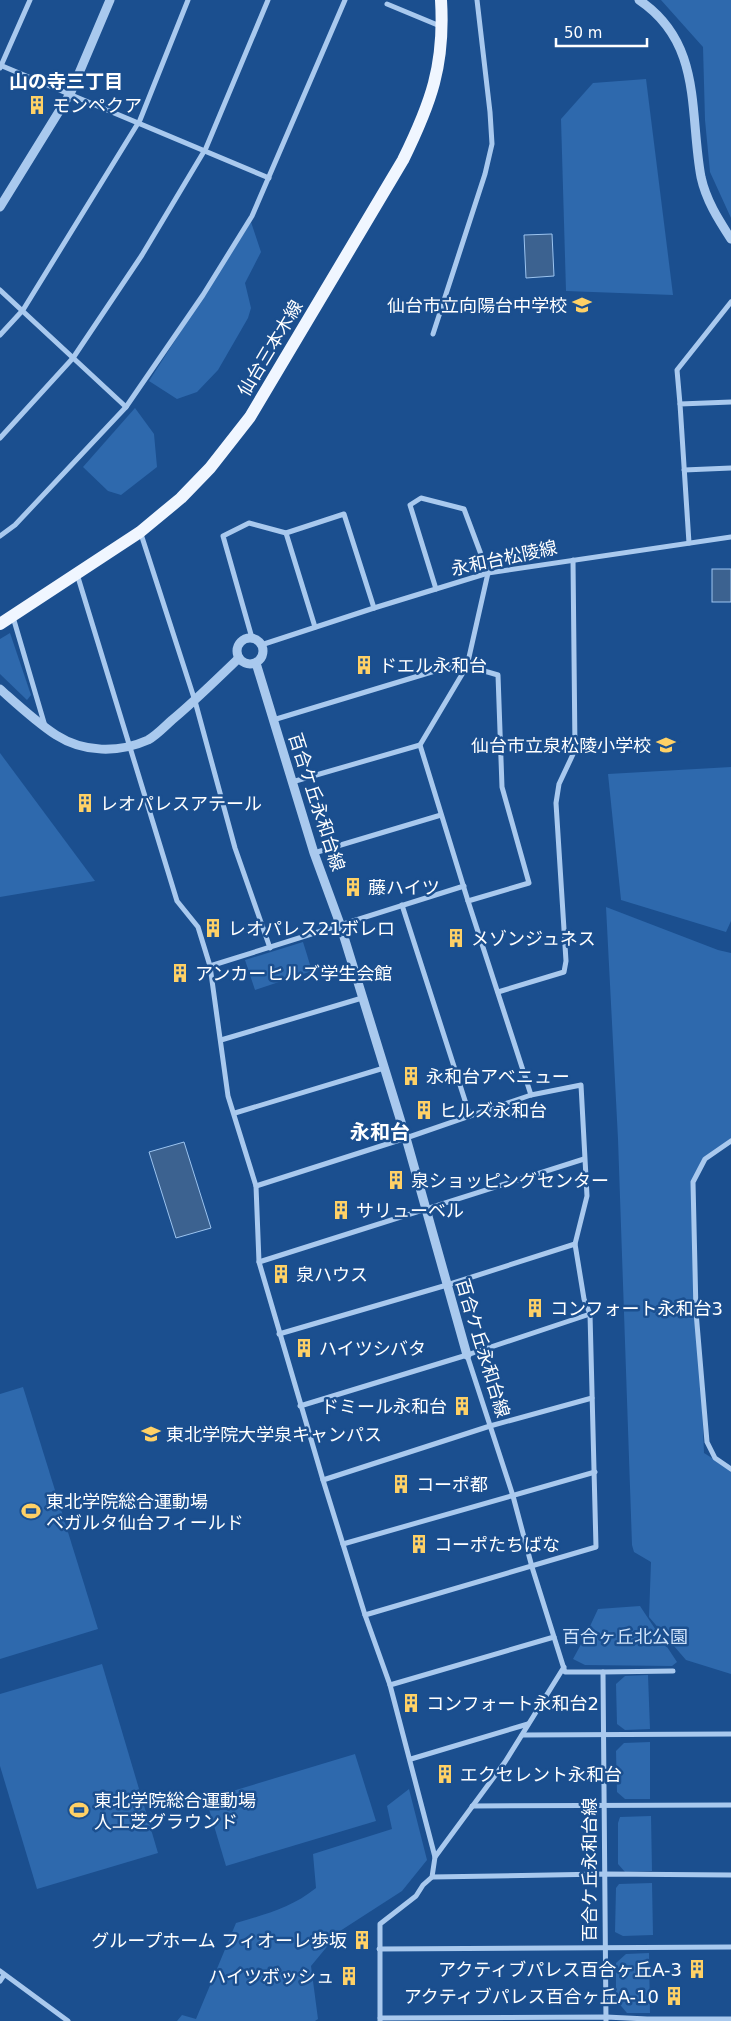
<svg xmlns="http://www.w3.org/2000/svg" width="731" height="2021" viewBox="0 0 731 2021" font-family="'DejaVu Sans','Noto Sans JP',sans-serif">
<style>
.green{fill:#2e69ad}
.water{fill:#3c6290;stroke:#9cc4f0}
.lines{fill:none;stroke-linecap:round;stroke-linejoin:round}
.minor{stroke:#a9c9ee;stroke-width:5}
.tertiary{stroke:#a9c9ee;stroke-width:9}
.primary{stroke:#f0f6ff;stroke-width:12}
.labels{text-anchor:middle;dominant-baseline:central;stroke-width:5;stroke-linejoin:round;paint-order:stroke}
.poi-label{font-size:18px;fill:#fff;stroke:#1b4f8f;text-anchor:start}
.street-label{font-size:18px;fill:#fff;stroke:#1b4f8f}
.park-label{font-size:18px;fill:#cfe3fa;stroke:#1b4f8f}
.neighbourhood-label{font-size:19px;font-weight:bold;fill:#fff;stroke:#1b4f8f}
.quarter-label{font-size:20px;font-weight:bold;fill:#fff;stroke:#1b4f8f}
</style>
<rect width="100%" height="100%" fill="#1b4f8f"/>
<!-- green -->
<g class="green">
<path d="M661,0H731V218L710,172L705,120L703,47Z"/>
<path d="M646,79L673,295L566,291L561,119L593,83Z"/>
<path d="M251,222L261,252L245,283L251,308L248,318L218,370L197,392L177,399L149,381Z"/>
<path d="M135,408L154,434L157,467L121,495L108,491L83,467Z"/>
<path d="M10,633L31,695L27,700L0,674V639Z"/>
<path d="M0,753L95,881L0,897Z"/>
<path d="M731,767V921L726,932L621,900L608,774Z"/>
<path d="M606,907L718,950L731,953V1144L705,1159L693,1183L704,1453L731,1470V1674L686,1660L649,1617L651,1562L634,1552L632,1545L618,1139Z"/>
<path d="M303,942L312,971L255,990L245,960Z"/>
<path d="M23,1387L98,1629L0,1659V1394Z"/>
<path d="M640,1606L677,1662L672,1666L585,1665L573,1659L585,1637L598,1609Z"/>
<path d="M102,1664L158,1853L37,1889L0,1766V1694Z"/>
<path d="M648,1675L650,1729L625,1730L617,1724L616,1684L625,1676Z"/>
<path d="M650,1742V1799H625L617,1792L616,1751L624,1743Z"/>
<path d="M355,1754L376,1821L226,1866L206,1799Z"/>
<path d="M409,1789L427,1860L402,1891L340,1931L311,1966L318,2019L315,2021H177L182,2015L196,2019L236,1923C266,1914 291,1908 316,1888L313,1854L392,1829L387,1806Z"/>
<path d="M651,1816L652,1871L625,1872L618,1864V1823L620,1817Z"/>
<path d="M652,1883L653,1935L623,1936L615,1932L616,1888L619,1884Z"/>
<path d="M649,1953L650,2013H627L616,2000V1963L626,1954Z"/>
</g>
<!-- water -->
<g class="water">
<path d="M552,234L554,276L526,278L524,235Z"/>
<rect x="712" y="569" width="19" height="33"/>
<path d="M184,1142L211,1228L176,1238L149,1152Z"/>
</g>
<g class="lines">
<!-- minor -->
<g class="minor">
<path d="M387,4L440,26"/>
<path d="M0,65L269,178"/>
<path d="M0,68L30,0"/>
<path d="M0,290L126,407"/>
<path d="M433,334L485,174L492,144L490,112L477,0"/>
<path d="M0,335L23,310L140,120L188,0"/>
<path d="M680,404L677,370L731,302"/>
<path d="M0,438L73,358L142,255L206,148L268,0"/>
<path d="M684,470L731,468"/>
<path d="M141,534L195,701L235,848L270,948"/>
<path d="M0,536L15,525L126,407L203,295L252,216L345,0"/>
<path d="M689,543L680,404L731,402"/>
<path d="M77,574L177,901L198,927L210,966L228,1096L256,1186L259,1262L323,1480L365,1615L390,1685L435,1857"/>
<path d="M436,589L410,505L421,498L464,509L488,573L467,666L420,745L468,901L531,1095"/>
<path d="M13,617L45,726"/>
<path d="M315,627L286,533L344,514L374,608"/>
<path d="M252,638L223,536L249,523L286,533"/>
<path d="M261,645L374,608L488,573L731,537"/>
<path d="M467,666L498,675L502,787L529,883L468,901"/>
<path d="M273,720L468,661"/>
<path d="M292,782L420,745"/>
<path d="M314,853L441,815"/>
<path d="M402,905L470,1116"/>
<path d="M210,966L464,886"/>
<path d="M498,992L564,972L566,961L556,803L559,784L575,750L573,560"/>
<path d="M221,1040L362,998"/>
<path d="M235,1113L384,1068"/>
<path d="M731,1141L705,1159L693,1182L696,1312L707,1442L715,1458L731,1469"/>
<path d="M256,1186L406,1138L531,1095L581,1085L587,1196L575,1244L584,1299L590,1314L596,1547L365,1615"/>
<path d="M259,1262L584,1159"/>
<path d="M279,1334L447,1285L575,1244"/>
<path d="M467,1355L513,1496L532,1567L565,1672H603L606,2021"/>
<path d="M300,1406L467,1355L590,1314"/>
<path d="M323,1480L490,1426L592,1398"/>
<path d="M343,1544L595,1472"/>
<path d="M603,1672L673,1671"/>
<path d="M390,1685L554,1637"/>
<path d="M522,1735L731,1734"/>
<path d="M411,1759L528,1724"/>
<path d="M472,1806L731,1805"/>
<path d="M432,1877L605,1874L731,1875"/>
<path d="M379,1949L731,1947"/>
<path d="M0,1971L68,2021"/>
<path d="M0,1981L4,1975"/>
<path d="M380,2018L606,2017L647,2019H731"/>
<path d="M380,2021V1924L416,1896L423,1885L432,1877L435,1857L505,1762L564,1667"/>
</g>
<!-- tertiary -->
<g class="tertiary">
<path d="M639,0C703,43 689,112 701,177C706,200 718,219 731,239"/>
<path d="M0,207L71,92L110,0"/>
<circle cx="250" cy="651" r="13"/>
<path d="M256,663L314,853L340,924L406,1138L467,1355"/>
<path d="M0,689C18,705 36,722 56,735C84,753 119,753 148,740C157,735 164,727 172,720C195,701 217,679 239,658"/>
</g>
<!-- primary -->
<path class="primary" d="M0,624L140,532L181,498L210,468L250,417L403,160C431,103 445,65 441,0"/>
</g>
<!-- icons -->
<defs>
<g id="building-bare" transform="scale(1.5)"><path d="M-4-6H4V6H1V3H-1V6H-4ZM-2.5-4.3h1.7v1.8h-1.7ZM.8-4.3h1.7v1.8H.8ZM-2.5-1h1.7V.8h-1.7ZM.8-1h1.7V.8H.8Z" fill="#ffd166" stroke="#1b4f8f" stroke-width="2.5" paint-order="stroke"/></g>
<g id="school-bare" transform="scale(1.5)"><path d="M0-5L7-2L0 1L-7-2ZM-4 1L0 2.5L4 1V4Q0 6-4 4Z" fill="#ffd166" stroke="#1b4f8f" stroke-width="2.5" paint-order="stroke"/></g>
<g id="university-bare" transform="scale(1.5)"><path d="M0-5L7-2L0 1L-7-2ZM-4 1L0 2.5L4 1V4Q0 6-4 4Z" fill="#ffd166" stroke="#1b4f8f" stroke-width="2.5" paint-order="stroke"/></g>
<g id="stadium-bare" transform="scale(1.5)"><path d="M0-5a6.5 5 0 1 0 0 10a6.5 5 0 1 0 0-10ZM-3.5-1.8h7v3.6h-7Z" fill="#ffd166" stroke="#1b4f8f" stroke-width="2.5" paint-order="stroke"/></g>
</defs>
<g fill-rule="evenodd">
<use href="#building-bare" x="37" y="105"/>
<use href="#school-bare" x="582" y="305"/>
<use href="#building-bare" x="364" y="665"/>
<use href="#school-bare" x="666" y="745"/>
<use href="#building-bare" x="85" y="803"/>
<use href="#building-bare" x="353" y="887"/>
<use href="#building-bare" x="213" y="928"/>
<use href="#building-bare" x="456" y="938"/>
<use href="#building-bare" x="180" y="973"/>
<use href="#building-bare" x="411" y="1076"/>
<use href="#building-bare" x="424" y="1110"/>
<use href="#building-bare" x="396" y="1180"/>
<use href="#building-bare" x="341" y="1210"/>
<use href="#building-bare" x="281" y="1274"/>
<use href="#building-bare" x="535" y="1308"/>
<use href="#building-bare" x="304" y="1348"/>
<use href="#building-bare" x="462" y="1406"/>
<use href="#university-bare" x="151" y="1434"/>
<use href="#building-bare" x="401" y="1484"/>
<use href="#stadium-bare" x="31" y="1511"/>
<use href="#building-bare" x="419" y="1544"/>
<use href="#building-bare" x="411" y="1703"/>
<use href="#building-bare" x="445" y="1774"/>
<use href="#stadium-bare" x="79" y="1810"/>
<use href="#building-bare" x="362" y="1940"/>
<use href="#building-bare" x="697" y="1969"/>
<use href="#building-bare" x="349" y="1976"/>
<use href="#building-bare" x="674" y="1996"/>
</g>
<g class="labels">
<!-- poi labels -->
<g class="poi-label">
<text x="52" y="105">モンペクア</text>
<text x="567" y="305" text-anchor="end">仙台市立向陽台中学校</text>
<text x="379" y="665">ドエル永和台</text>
<text x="651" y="745" text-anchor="end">仙台市立泉松陵小学校</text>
<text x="100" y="803">レオパレスアテール</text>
<text x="368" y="887">藤ハイツ</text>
<text x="228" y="928">レオパレス21ボレロ</text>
<text x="471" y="938">メゾンジュネス</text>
<text x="195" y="973">アンカーヒルズ学生会館</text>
<text x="426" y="1076">永和台アベニュー</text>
<text x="439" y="1110">ヒルズ永和台</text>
<text x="411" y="1180">泉ショッピングセンター</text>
<text x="356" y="1210">サリューベル</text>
<text x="296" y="1274">泉ハウス</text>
<text x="550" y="1308">コンフォート永和台3</text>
<text x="319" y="1348">ハイツシバタ</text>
<text x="447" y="1406" text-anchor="end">ドミール永和台</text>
<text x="166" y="1434">東北学院大学泉キャンパス</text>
<text x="416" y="1484">コーポ都</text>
<text x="46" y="1501">東北学院総合運動場<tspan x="46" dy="21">ベガルタ仙台フィールド</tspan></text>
<text x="434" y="1544">コーポたちばな</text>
<text x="426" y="1703">コンフォート永和台2</text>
<text x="460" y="1774">エクセレント永和台</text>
<text x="94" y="1800">東北学院総合運動場<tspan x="94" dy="21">人工芝グラウンド</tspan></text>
<text x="347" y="1940" text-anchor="end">グループホーム フィオーレ歩坂</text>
<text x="682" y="1969" text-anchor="end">アクティブパレス百合ヶ丘A-3</text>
<text x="334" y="1976" text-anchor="end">ハイツボッシュ</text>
<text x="659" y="1996" text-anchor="end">アクティブパレス百合ヶ丘A-10</text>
</g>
<!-- street labels -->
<g class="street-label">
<text transform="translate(270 348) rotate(-59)">仙台三本木線</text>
<text transform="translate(504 558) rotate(-12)">永和台松陵線</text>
<text transform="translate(317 802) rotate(72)">百合ケ丘永和台線</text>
<text transform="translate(483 1348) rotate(73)">百合ケ丘永和台線</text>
<text transform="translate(589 1870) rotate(-90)">百合ケ丘永和台線</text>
</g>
<!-- park labels -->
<g class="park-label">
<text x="625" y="1636">百合ヶ丘北公園</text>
</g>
<!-- neighbourhood labels -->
<g class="neighbourhood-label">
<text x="66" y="81">山の寺三丁目</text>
</g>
<!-- quarter labels -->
<g class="quarter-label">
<text x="380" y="1132">永和台</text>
</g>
</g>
<!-- scale -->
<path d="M556 38v8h91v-8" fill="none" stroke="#ffffff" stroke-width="2.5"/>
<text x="564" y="38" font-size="15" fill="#ffffff" stroke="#1b4f8f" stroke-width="4" paint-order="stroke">50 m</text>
</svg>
